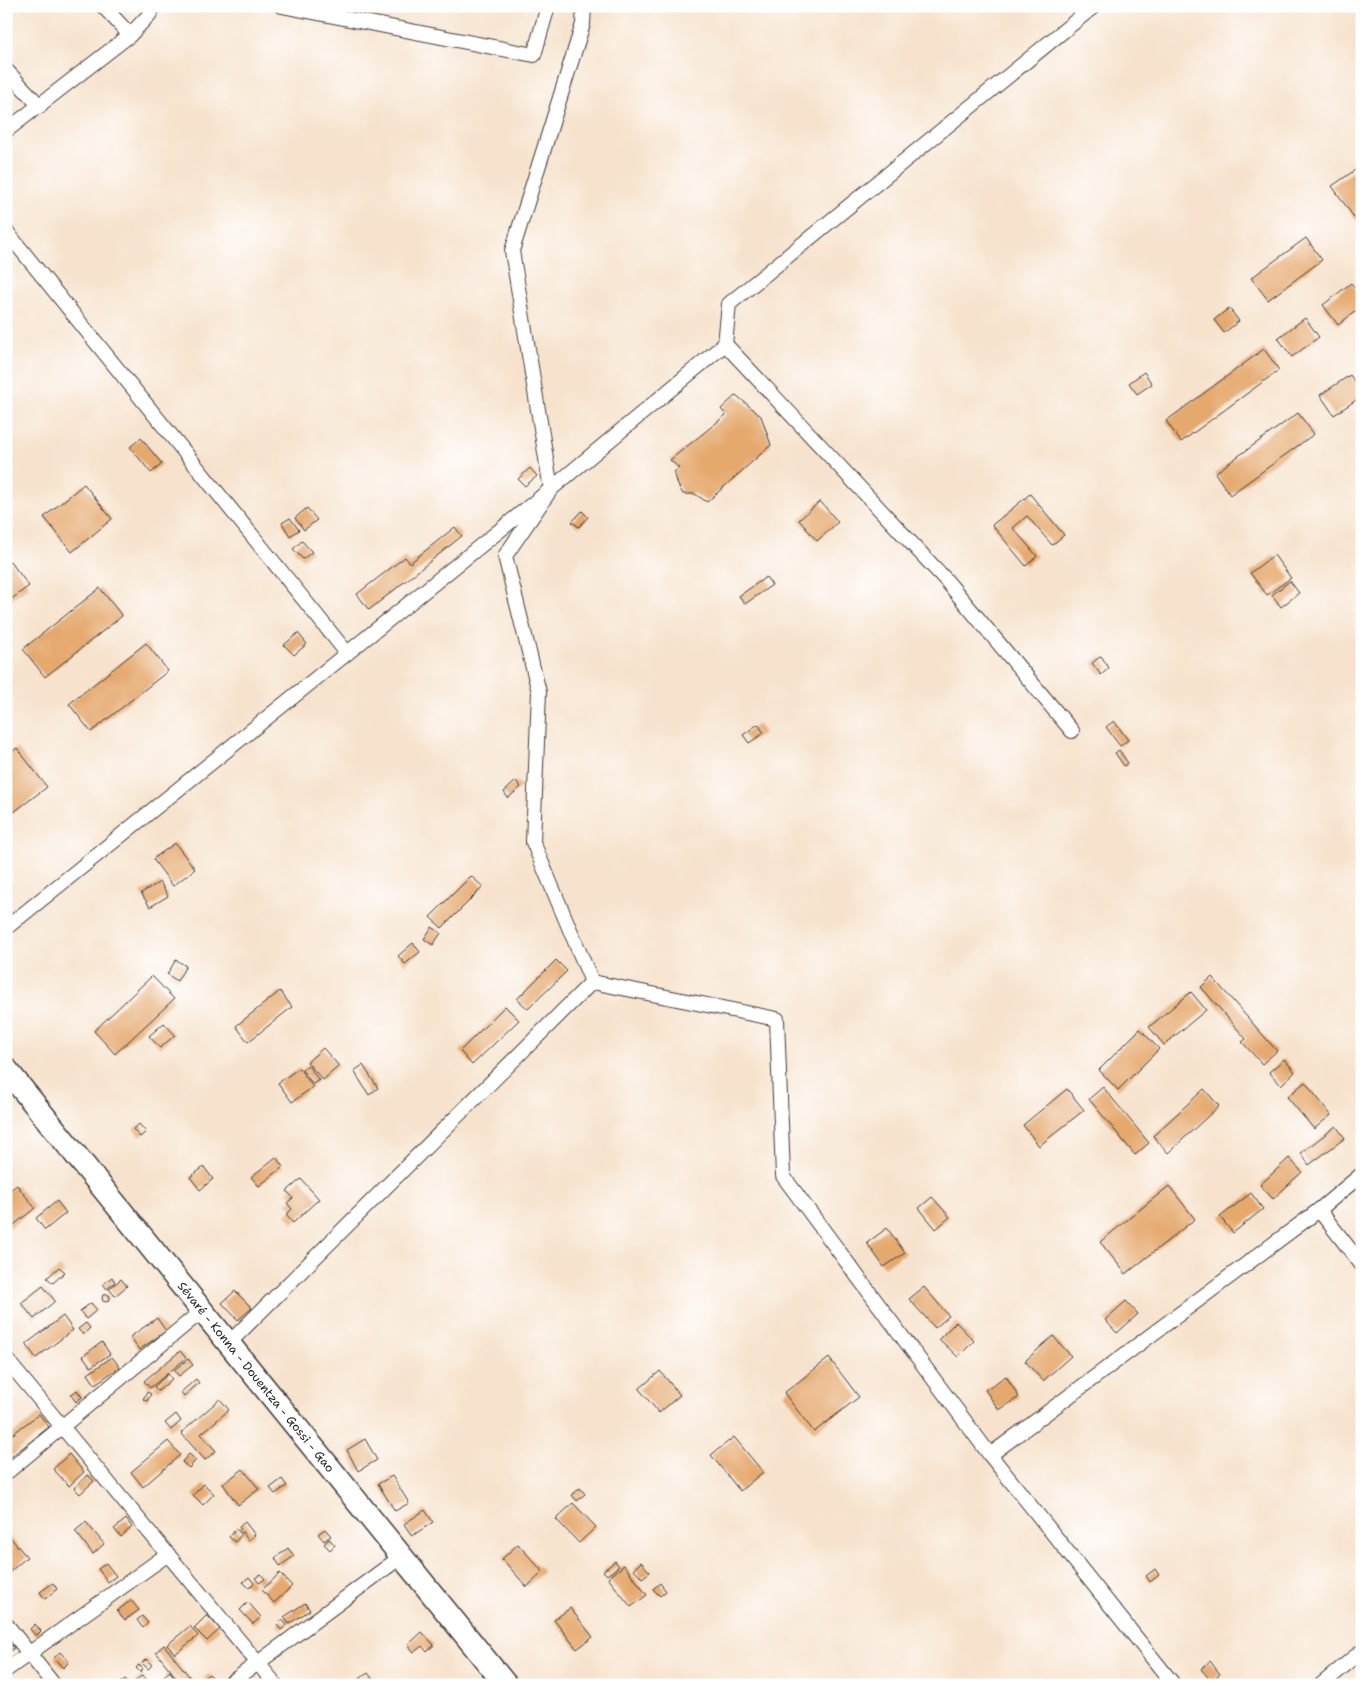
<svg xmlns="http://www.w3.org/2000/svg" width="1368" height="1691" viewBox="0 0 1368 1691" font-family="'Shantell Sans',sans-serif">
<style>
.building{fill:#e5a86d}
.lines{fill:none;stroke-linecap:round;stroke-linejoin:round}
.minor-casing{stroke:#3d3a37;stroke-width:16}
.primary-casing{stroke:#3d3a37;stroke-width:25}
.minor{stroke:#fff;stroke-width:14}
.primary{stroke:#fff;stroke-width:22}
.labels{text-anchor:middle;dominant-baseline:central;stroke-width:4;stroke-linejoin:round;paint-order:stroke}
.street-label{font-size:12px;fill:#1c1c1c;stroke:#fff}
</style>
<rect width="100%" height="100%" fill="#fff"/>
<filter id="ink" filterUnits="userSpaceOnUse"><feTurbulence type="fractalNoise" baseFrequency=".02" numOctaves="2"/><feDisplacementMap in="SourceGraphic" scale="10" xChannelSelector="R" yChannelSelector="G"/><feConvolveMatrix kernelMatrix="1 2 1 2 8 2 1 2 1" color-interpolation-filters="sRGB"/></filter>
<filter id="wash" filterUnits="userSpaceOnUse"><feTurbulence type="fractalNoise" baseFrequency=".0096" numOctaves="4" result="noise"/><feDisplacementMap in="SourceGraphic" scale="20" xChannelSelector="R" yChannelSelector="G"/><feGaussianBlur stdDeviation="1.12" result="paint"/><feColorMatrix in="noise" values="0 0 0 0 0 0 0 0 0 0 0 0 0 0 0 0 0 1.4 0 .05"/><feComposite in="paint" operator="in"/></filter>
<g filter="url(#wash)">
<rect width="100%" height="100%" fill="#f7e3cd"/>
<g id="blocks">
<!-- building -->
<g class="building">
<path d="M1358,168L1362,173V229L1332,186Z"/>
<path d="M1306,238L1322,260L1268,300L1251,278Z"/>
<path d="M1351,283L1362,297V306L1338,325L1323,305Z"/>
<path d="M1229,308L1239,321L1224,333L1214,320Z"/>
<path d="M1305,318L1319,337L1292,357L1278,338Z"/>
<path d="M1264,349L1279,370L1181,442L1166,421Z"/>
<path d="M1144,372L1152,384L1137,394L1129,383Z"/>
<path d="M1350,375L1362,393V396L1334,415L1320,395Z"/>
<path d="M736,395L761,416L771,445L707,502L695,494H683L678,485L674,472L679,468L670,460L726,415L721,409Z"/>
<path d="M1298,413L1314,434L1230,495L1215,473Z"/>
<path d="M141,438L162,464L151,473L130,447Z"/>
<path d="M530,468L537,476L525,486L518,479Z"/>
<path d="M84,484L112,519L72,552L44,517Z"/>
<path d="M1030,494L1064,535L1052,545L1027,516L1013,528L1037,556L1026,566L992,525Z"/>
<path d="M820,501L838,522L817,541L799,520Z"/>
<path d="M307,508L317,520L304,530L295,518Z"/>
<path d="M582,511L588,517L579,527L572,522Z"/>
<path d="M290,518L299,530L290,536L282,523Z"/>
<path d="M455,527L462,536L369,610L357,594L405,557L410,563Z"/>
<path d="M302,541L312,552L303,559L293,549Z"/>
<path d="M1274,555L1291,578L1267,595L1250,573Z"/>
<path d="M10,561L29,586L6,603V563Z"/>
<path d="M766,577L772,585L745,604L739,596Z"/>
<path d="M1290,581L1299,593L1281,607L1272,595Z"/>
<path d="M100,588L122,616L45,677L23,649Z"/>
<path d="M298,633L307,644L294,655L284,645Z"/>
<path d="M146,643L168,671L91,732L69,704Z"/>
<path d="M1101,656L1109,668L1101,675L1092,663Z"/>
<path d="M1114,721L1128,740L1120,746L1106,727Z"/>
<path d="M758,724L764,733L749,743L743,735Z"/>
<path d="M17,748L47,787L6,818V756Z"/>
<path d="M1119,750L1128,763L1124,766L1115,753Z"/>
<path d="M516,781L521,787L508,798L504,792Z"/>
<path d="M175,843L195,869L173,886L153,859Z"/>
<path d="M471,876L483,887L442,928L430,917Z"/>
<path d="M160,882L168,896L150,907L141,893Z"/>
<path d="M432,927L441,933L433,945L424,939Z"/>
<path d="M413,943L420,952L405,964L398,956Z"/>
<path d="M176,960L186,966L177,981L167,974Z"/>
<path d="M556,960L567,971L528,1009L517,999Z"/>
<path d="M152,976L174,999L115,1054L94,1031Z"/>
<path d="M1212,977L1277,1051L1262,1064L1242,1042L1246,1039L1201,987Z"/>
<path d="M280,991L292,1007L248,1042L236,1026Z"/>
<path d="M1191,992L1206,1010L1164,1045L1149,1027Z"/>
<path d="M505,1006L519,1020L472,1065L460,1051Z"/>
<path d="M164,1023L175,1035L160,1048L149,1036Z"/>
<path d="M1140,1029L1159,1049L1118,1090L1099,1070Z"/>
<path d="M323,1048L339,1066L323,1080L307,1062Z"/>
<path d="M1284,1059L1295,1072L1281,1085L1269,1072Z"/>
<path d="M308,1065L319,1080L313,1084L302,1070Z"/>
<path d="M363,1065L378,1088L369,1095L354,1071Z"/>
<path d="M299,1068L313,1087L292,1102L278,1083Z"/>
<path d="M1305,1082L1331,1115L1314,1129L1287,1097Z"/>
<path d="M1103,1087L1149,1143L1135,1155L1089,1099Z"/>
<path d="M1067,1089L1084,1110L1039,1146L1023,1125Z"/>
<path d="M1204,1089L1219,1106L1168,1153L1153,1136Z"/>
<path d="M139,1124L146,1132L140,1137L133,1129Z"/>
<path d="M1336,1126L1345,1138L1309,1165L1301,1153Z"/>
<path d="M276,1157L283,1167L259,1186L251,1177Z"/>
<path d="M1289,1158L1302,1172L1273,1199L1260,1185Z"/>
<path d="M204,1167L213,1179L200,1190L190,1177Z"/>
<path d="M301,1179L319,1199L293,1223L286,1215L292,1209L287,1203L293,1198L287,1191Z"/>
<path d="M17,1185L35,1208L10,1228L6,1223V1193Z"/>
<path d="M1169,1186L1195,1219L1126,1274L1100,1242Z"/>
<path d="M1251,1193L1263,1209L1233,1233L1220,1217Z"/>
<path d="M932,1197L950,1217L936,1229L919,1208Z"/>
<path d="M57,1201L66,1213L45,1230L36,1218Z"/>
<path d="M887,1228L905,1253L884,1267L867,1243Z"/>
<path d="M59,1267L65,1272L53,1283L47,1278Z"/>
<path d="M112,1277L115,1282L107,1289L103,1284Z"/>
<path d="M121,1279L127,1286L115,1296L109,1289Z"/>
<path d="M43,1286L55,1301L34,1319L21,1303Z"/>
<path d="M924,1287L949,1316L935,1328L909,1299Z"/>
<path d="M235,1291L252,1308L238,1320L222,1303Z"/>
<circle cx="106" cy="1298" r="4"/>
<path d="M1126,1301L1138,1314L1117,1333L1105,1320Z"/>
<path d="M91,1303L97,1310L86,1319L80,1311Z"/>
<path d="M63,1316L73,1330L36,1358L26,1344Z"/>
<path d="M157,1318L166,1331L139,1350L130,1337Z"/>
<path d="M956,1322L974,1341L958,1357L939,1339Z"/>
<path d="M86,1323L90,1328L83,1335L78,1329Z"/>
<path d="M1053,1336L1071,1356L1043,1381L1025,1361Z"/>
<path d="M102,1342L110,1354L91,1367L83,1356Z"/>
<path d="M180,1351L186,1358L150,1388L144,1381Z"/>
<path d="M112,1357L120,1367L95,1384L88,1374Z"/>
<path d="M829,1358L859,1397L814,1432L784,1393Z"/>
<path d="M188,1359L193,1365L179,1376L174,1370Z"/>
<path d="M660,1371L680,1395L659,1413L639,1389Z"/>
<path d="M168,1374L172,1379L158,1391L154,1387Z"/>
<path d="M1006,1376L1019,1397L999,1410L985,1390Z"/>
<path d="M196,1379L199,1383L184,1396L181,1392Z"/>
<path d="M77,1390L82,1397L76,1402L71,1395Z"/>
<path d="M147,1392L151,1394L147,1401L143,1399Z"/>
<path d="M220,1399L229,1410L201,1434L216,1451L205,1460L181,1433Z"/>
<path d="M39,1414L49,1427L8,1459L6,1457V1439Z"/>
<path d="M176,1414L181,1421L171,1430L165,1423Z"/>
<path d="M734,1437L763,1472L740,1491L711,1455Z"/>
<path d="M365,1439L377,1460L358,1471L347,1450Z"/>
<path d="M168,1441L180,1455L143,1487L131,1472Z"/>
<path d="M69,1454L84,1472L69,1486L53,1469Z"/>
<path d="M189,1454L196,1460L189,1468L182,1462Z"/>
<path d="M243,1469L259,1489L238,1505L223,1484Z"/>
<path d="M88,1475L94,1481L80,1494L74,1488Z"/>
<path d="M392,1476L409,1503L395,1511L378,1484Z"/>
<path d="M282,1479L287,1486L275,1494L270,1488Z"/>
<path d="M204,1484L214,1494L203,1505L193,1495Z"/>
<path d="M580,1488L585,1494L577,1501L572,1495Z"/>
<path d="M573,1503L596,1527L579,1543L556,1519Z"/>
<path d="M425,1510L433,1522L412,1536L404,1524Z"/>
<path d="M126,1519L132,1527L121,1537L114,1529Z"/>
<path d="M86,1522L104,1544L93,1554L75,1531Z"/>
<path d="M245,1522L255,1535L248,1540L239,1527Z"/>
<path d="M236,1529L242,1534L235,1542L229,1537Z"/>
<path d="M325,1529L331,1536L324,1541L318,1534Z"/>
<path d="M10,1537L27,1557L6,1575V1556L9,1554L6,1551V1540Z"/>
<path d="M329,1539L335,1545L330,1550L324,1544Z"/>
<path d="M518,1544L543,1572L527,1587L502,1559Z"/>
<path d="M288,1548L294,1556L280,1566L275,1558Z"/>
<path d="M615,1561L619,1566L607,1575L603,1571Z"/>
<path d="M641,1562L650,1572L642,1578L634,1569Z"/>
<path d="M106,1563L116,1576L108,1582L98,1569Z"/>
<path d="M624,1565L647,1595L631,1607L608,1578Z"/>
<path d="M1155,1569L1159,1575L1150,1582L1146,1576Z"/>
<path d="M280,1573L292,1586L274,1603L262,1590Z"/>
<path d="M261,1574L265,1579L259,1583L255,1578Z"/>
<path d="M249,1577L254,1583L249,1588L243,1582Z"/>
<path d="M53,1583L57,1589L45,1599L40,1592Z"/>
<path d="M660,1583L666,1591L660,1596L653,1589Z"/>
<path d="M131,1600L139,1610L125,1620L117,1611Z"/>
<path d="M248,1602L261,1617L253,1624L240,1610Z"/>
<path d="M305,1603L310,1610L289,1624L284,1617Z"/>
<path d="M570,1608L593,1637L577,1649L554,1620Z"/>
<path d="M207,1615L220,1629L207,1641L194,1628Z"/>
<path d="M142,1616L148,1623L143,1628L137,1620Z"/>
<path d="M282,1620L287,1625L281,1630L277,1625Z"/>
<path d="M35,1624L41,1631L36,1636L30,1629Z"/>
<path d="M190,1626L198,1636L175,1654L167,1645Z"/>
<path d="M422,1632L434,1645L427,1652L422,1646L414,1652L408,1645Z"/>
<path d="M6,1639L14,1648L6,1654Z"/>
<path d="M164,1645L196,1685H182L156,1652Z"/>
<path d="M60,1652L69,1662L63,1668L54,1658Z"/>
<path d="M146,1659L152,1665L148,1669L142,1663Z"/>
<path d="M1210,1661L1220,1674L1212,1682L1201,1669Z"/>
<path d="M139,1665L143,1669L140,1672L136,1668Z"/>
<path d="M170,1671L177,1681L172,1685L164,1676Z"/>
<path d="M368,1673L377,1685H351Z"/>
<path d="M209,1674L214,1679L209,1684L204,1678Z"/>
<path d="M142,1675L151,1685H138L135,1681Z"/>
<path d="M125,1679L130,1685H119Z"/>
<path d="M1359,1679L1362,1685H1352Z"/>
</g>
</g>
</g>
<g filter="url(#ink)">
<use href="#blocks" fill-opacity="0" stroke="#3d3a37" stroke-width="1"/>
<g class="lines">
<!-- minor casing -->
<g class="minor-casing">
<g id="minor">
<path d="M103,6L130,35"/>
<path d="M282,6L534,55L548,6"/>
<path d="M6,70L40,106"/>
<path d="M6,131L130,35L149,15L154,6"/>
<path d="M6,231L347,653"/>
<path d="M725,344L729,304L1094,6"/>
<path d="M6,928L551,489L725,344L945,579L1072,731"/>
<path d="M592,982L777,1019L783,1176L990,1455"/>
<path d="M1319,1210L1362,1265"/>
<path d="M229,1343L592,982L533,842L539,692L505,556L551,489L512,251L583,24L584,6"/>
<path d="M6,1359L276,1685"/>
<path d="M6,1473L203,1310"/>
<path d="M6,1624L54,1685"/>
<path d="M6,1670L168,1554"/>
<path d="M228,1685L402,1556"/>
<path d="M1174,1685L990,1455L1319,1210L1362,1174"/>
<path d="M1321,1685L1362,1651"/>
</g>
</g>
<!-- primary casing -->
<g class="primary-casing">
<path id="primary" d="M6,1069L506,1685"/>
</g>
<!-- minor -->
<use href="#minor" class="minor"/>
<!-- primary -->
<use href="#primary" class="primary"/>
</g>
</g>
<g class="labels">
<!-- street labels -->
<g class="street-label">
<text transform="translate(256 1377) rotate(51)">Sévaré - Konna - Douentza - Gossi - Gao</text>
</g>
</g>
<!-- margin -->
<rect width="1368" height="1691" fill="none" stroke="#fff" stroke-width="25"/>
</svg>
